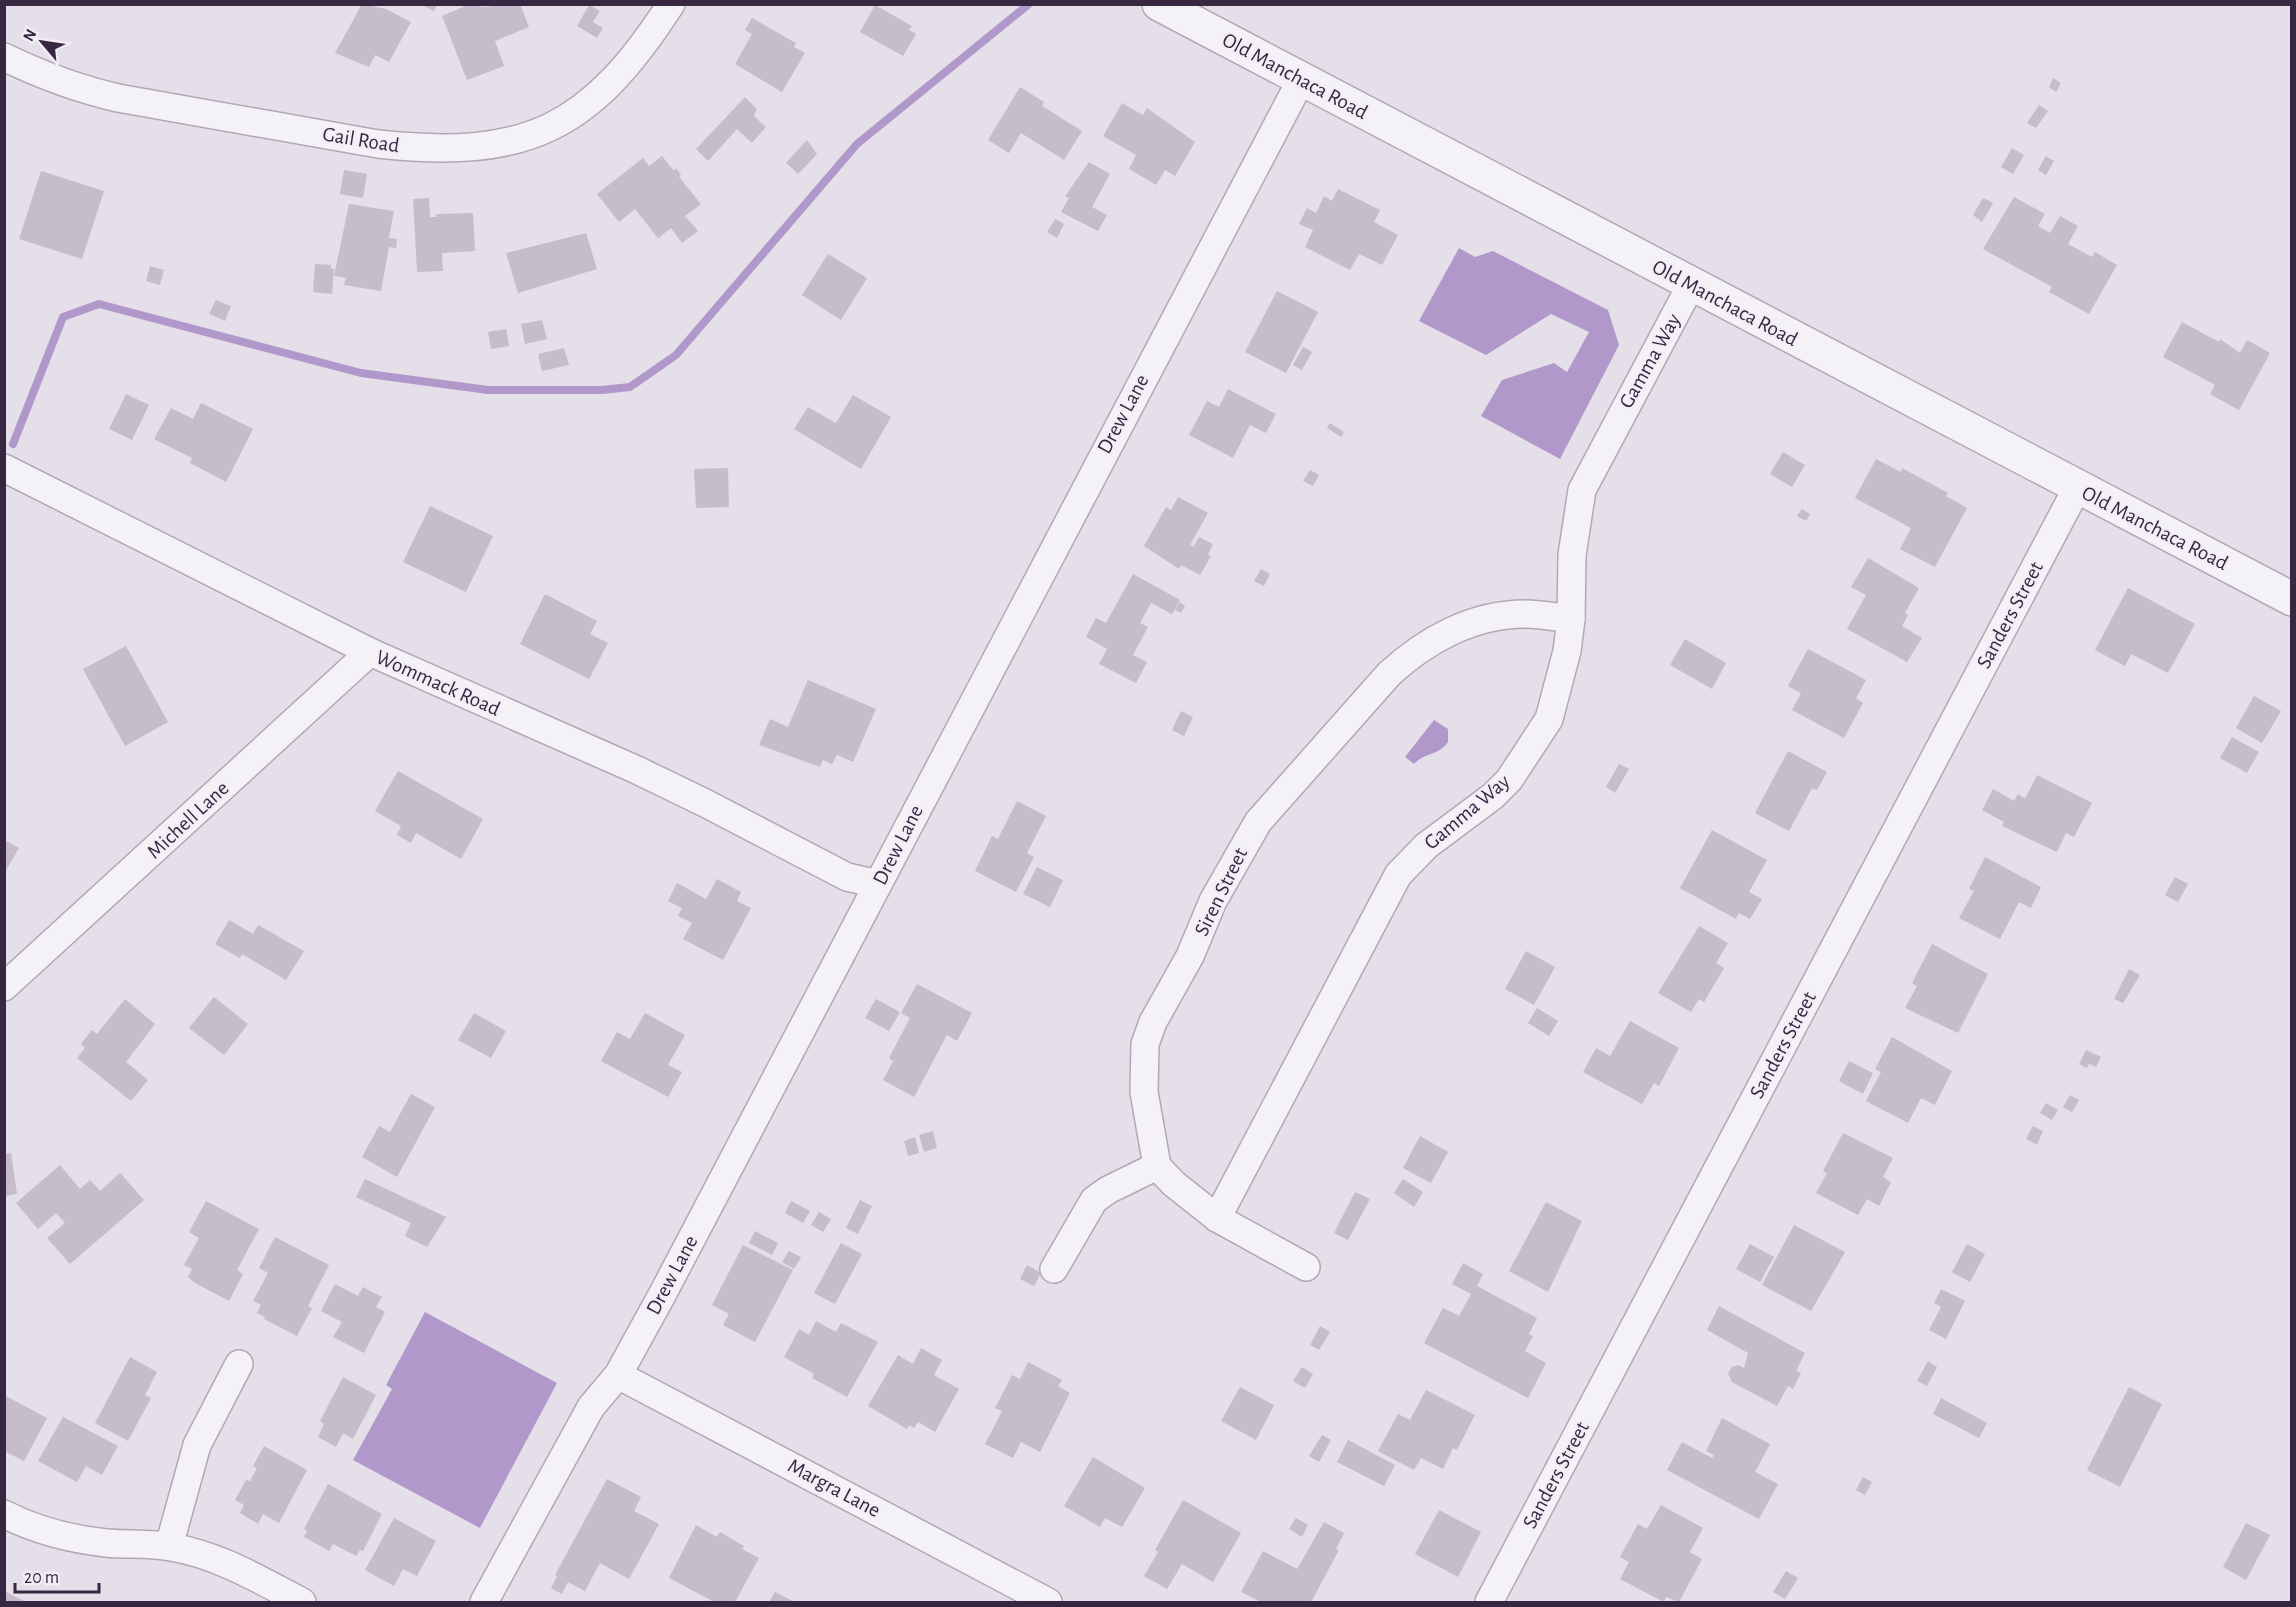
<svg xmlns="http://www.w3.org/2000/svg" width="2296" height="1607" viewBox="0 0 2296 1607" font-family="'Alegreya Sans',sans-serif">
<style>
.water{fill:#b198cb}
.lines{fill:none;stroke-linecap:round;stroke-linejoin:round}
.stream{stroke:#b198cb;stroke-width:8}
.building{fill:#c5bccc}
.minor-casing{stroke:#b1a8b7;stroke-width:30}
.tertiary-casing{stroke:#b1a8b7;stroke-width:36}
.minor{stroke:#f5f2f7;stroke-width:27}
.tertiary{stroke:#f5f2f7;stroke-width:33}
.labels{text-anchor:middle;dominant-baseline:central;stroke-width:4.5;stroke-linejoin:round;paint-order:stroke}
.street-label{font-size:21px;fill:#372741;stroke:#f3eef6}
</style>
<rect width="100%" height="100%" fill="#e5dfe9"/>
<!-- water -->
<g class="water">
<path d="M1459,248L1475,257L1493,251L1608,310L1619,345L1560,459L1481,416L1502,380L1554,363L1567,372L1589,332L1551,314L1486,355L1419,321Z"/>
<path d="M1434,720L1448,729V742C1438,756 1425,752 1414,764L1405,757Z"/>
<path d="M425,1312L557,1383L480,1528L353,1460L392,1389L386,1385Z"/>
</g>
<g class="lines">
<!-- stream -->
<path class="stream" d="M13,444L63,317L99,304L361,373L488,390H602L630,387L676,355L857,144L1029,4"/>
</g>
<!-- building -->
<g class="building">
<path d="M362,4L386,9L411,22L389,62L375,55L369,67L335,53Z"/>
<path d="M470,4L483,7L520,4L529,27L495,41L504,66L467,80L442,16Z"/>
<path d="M422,5H437L434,11Z"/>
<path d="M589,5L600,11L593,22L603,28L597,38L577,26Z"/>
<path d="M875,5L912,26L909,30L916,34L903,56L860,32Z"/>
<path d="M752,18L796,43L794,47L805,53L782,92L735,64L752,34L745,30Z"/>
<path d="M2053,78L2061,83L2056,92L2049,87Z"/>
<path d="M1020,87L1044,102L1042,106L1082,131L1064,160L1021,133L1009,153L988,140Z"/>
<path d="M745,97L757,109L754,116L766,127L752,143L737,129L708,161L696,149Z"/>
<path d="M1122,103L1143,115L1147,108L1195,142L1175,176L1165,170L1156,185L1129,169L1136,155L1103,136Z"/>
<path d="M2039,105L2048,111L2036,128L2027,123Z"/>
<path d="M807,140L817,154L798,174L786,163Z"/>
<path d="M2012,148L2024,155L2013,174L2001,167Z"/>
<path d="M662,156L674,171L676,168L681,175L679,177L701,204L685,216L698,231L682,243L671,228L658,238L635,209L619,222L597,194L643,158L649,166Z"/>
<path d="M2046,156L2054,161L2046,175L2038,170Z"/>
<path d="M1089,162L1110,174L1092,207L1107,215L1098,231L1061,212L1069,198L1065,196Z"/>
<path d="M344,170L367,174L363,198L340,194Z"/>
<path d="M41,171L104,191L82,259L19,239Z"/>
<path d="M1338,189L1380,210L1374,222L1398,235L1382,265L1359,254L1350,270L1305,247L1313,230L1299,224L1307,208L1316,213L1324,196L1332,201Z"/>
<path d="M2014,197L2045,214L2038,226L2050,233L2060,216L2078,226L2068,244L2092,257L2095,252L2117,265L2089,314L2049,292L2052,287L1983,249Z"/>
<path d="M429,198L430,217H437L436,214L473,213L475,251L442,253L443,271L417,272L413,199Z"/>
<path d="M1983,198L1993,203L1982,222L1973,215Z"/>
<path d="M349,204L394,211L389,238L397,239L396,248L389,247L381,291L344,285L346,278L334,276Z"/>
<path d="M1055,219L1064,224L1057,238L1047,232Z"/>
<path d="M586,233L597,269L518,293L506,253Z"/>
<path d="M828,254L867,278L841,320L802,295Z"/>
<path d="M315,264L331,265V268L334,269L332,294L313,292Z"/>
<path d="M150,266L164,270L160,285L146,281Z"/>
<path d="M1277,291L1318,312L1286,373L1245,352Z"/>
<path d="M216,300L231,306L225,321L209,314Z"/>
<path d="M542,320L547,339L525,344L521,324Z"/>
<path d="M2182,322L2219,342L2220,339L2240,353L2247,340L2270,353L2239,410L2210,394L2215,385L2163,357Z"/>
<path d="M506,329L509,346L491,349L488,332Z"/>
<path d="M1303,347L1312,352L1302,370L1293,365Z"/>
<path d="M564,348L569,365L542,371L538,354Z"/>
<path d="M1228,389L1276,414L1266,433L1250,425L1233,458L1189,435L1207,401L1219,407Z"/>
<path d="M126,394L149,405L132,440L109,429Z"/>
<path d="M853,395L891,417L861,469L794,429L808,407L836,423Z"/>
<path d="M201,403L253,429L226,482L190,463L192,458L154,439L171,408L193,419Z"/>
<path d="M1330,423L1344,432L1341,437L1327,428Z"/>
<path d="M1783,452L1805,465L1792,487L1770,474Z"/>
<path d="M1876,459L1901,472L1902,468L1948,493L1946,496L1967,508L1935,567L1900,549L1911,528L1855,498Z"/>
<path d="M728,468L729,507L696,508L694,469Z"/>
<path d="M1310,470L1319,475L1313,486L1303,481Z"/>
<path d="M1178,497L1208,513L1190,545L1193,547L1199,537L1213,544L1208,555L1211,556L1200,575L1181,565L1179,569L1144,546L1166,507L1171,510Z"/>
<path d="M430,506L493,536L466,592L403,562Z"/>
<path d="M1802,509L1810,514L1806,521L1797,516Z"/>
<path d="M1868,558L1919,588L1905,613L1908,615L1902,626L1922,638L1907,662L1847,629L1866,595L1851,587Z"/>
<path d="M1261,569L1270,574L1264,586L1254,581Z"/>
<path d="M1133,574L1180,600L1172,614L1151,603L1140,623L1148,627L1133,655L1147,662L1136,683L1099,664L1107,649L1086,637L1096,618L1106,623Z"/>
<path d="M2128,588L2195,624L2168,673L2131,654L2125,666L2095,650Z"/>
<path d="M545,594L597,621L590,634L608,643L589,679L520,644Z"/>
<path d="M1180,602L1185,606L1181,613L1175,610Z"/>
<path d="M1685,639L1726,663L1712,689L1670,665Z"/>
<path d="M126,646L168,722L125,746L83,669Z"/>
<path d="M1808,649L1866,680L1856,698L1863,703L1844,738L1792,710L1801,693L1788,686Z"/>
<path d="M808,680L876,709L853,762L837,755L832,764L823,760L820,767L759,745L770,719L788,727Z"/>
<path d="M2254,696L2281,711L2262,743L2236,728Z"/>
<path d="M1181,711L1193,717L1184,736L1172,730Z"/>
<path d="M2232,737L2259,752L2247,773L2220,758Z"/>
<path d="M1788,751L1827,772L1817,790L1812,788L1789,831L1755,813Z"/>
<path d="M1619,764L1629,769L1615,793L1606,787Z"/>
<path d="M398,771L483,819L461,859L416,833L411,843L397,835L401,826L375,811Z"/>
<path d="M2037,775L2092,803L2074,837L2066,833L2057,852L2002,826L2004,822L1982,810L1993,789L2014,801L2018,794L2025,799Z"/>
<path d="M1017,801L1046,816L1027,853L1034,857L1016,892L975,871L992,836L998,839Z"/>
<path d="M1712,830L1767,860L1749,892L1762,899L1750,919L1739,913L1736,919L1680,888Z"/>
<path d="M4,840L19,848L4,874Z"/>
<path d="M1985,857L2041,887L2031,908L2019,902L2000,939L1959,918L1974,891L1969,889Z"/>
<path d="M1037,867L1063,880L1050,907L1023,894Z"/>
<path d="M2175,877L2188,884L2178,902L2165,895Z"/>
<path d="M717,879L741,892L737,901L751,908L723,960L683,939L692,923L678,916L682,908L668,901L677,883L706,899Z"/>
<path d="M229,920L253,934L258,925L304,951L286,980L242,954L240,958L215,944Z"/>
<path d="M1699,926L1728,943L1716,963L1724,968L1704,1002L1699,999L1691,1012L1658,993Z"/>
<path d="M1932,944L1988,974L1958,1033L1905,1008L1917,986L1912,983Z"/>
<path d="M1526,951L1555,967L1534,1005L1505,989Z"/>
<path d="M2129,969L2140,975L2123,1003L2114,999Z"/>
<path d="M917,984L972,1013L957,1041L947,1035L914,1097L883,1080L893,1061L889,1058L910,1018L901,1013Z"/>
<path d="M214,997L248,1024L224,1055L189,1028Z"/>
<path d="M125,999L155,1024L126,1062L148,1080L131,1101L77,1058L85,1048L81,1044L88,1035L92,1030L97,1034Z"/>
<path d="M876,999L900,1012L889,1031L865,1018Z"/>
<path d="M1537,1008L1558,1021L1549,1036L1528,1023Z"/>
<path d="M474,1013L506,1031L491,1058L458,1040Z"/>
<path d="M645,1013L685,1035L668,1065L682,1072L668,1097L601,1061L617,1032L630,1039Z"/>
<path d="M1630,1021L1679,1048L1659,1086L1654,1083L1642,1104L1583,1072L1596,1048L1610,1056Z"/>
<path d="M1892,1037L1952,1071L1935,1105L1921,1098L1908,1123L1866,1101L1881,1072L1875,1069Z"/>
<path d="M2086,1050L2101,1057L2096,1067L2089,1064L2087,1068L2079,1064Z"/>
<path d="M1849,1061L1873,1073L1863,1094L1839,1081Z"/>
<path d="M411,1094L435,1107L397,1177L362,1157L379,1126L390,1132Z"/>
<path d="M2070,1095L2079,1100L2072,1112L2063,1107Z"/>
<path d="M2046,1103L2058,1110L2052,1120L2040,1113Z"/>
<path d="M2033,1126L2043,1131L2037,1145L2026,1139Z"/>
<path d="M933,1131L937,1148L924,1152L919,1135Z"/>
<path d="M1843,1133L1893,1158L1883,1177L1891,1182L1879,1206L1867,1199L1858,1215L1816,1193L1827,1173L1823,1171Z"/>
<path d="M1420,1136L1448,1152L1431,1183L1403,1168Z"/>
<path d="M915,1137L919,1153L908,1156L904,1141Z"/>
<path d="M11,1153L17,1194L4,1196V1154Z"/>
<path d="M60,1165L80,1189L90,1180L100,1191L120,1173L144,1200L70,1264L47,1238L65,1223L56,1213L38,1229L16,1203Z"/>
<path d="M365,1179L446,1217L427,1247L405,1236L411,1223L356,1197Z"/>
<path d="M1403,1179L1423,1192L1414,1207L1394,1193Z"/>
<path d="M1355,1192L1370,1199L1348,1240L1334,1233Z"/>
<path d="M860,1200L872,1206L858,1234L846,1228Z"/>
<path d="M206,1201L259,1229L237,1270L243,1274L229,1301L195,1283L188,1277L192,1269L184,1265L199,1238L189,1232Z"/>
<path d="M791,1201L810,1211L803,1223L785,1213Z"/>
<path d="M1546,1202L1582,1221L1548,1292L1509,1271Z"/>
<path d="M819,1212L831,1219L823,1232L811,1225Z"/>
<path d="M1794,1225L1845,1252L1811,1311L1762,1285Z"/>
<path d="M755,1231L778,1243L772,1255L749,1243Z"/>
<path d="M275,1237L329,1265L308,1306L312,1308L297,1336L264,1319L265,1317L257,1313L261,1305L253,1301L268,1273L259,1268Z"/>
<path d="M841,1243L862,1254L835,1304L814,1293Z"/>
<path d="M1750,1244L1774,1257L1760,1282L1736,1269Z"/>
<path d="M1967,1244L1985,1254L1970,1282L1952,1272Z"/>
<path d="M743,1245L793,1270L755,1342L723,1325L729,1314L712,1305Z"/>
<path d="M789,1251L801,1257L794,1269L782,1262Z"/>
<path d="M1463,1263L1483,1274L1477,1286L1537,1318L1529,1334L1533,1336L1525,1351L1546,1363L1528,1398L1424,1343L1443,1308L1459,1316L1471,1294L1452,1284Z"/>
<path d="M1027,1265L1041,1273L1034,1286L1020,1279Z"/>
<path d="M335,1284L358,1296L363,1287L382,1297L376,1307L385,1312L364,1353L333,1337L342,1322L321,1311Z"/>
<path d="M1941,1289L1965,1301L1946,1339L1929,1330L1941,1307L1934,1303Z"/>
<path d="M1719,1306L1805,1353L1796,1371L1801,1373L1793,1389L1788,1386L1777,1406L1732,1382L1728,1373L1732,1367L1738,1365L1744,1368L1748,1353L1707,1330Z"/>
<path d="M816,1321L836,1332L841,1323L878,1342L847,1397L812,1378L814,1374L784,1357L799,1329L809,1335Z"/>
<path d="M1320,1326L1330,1332L1319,1350L1310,1345Z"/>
<path d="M921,1348L942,1360L934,1375L959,1389L935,1432L918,1422L914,1428L909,1425L907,1429L868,1406L898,1355L913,1364Z"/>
<path d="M130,1357L157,1372L145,1395L151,1398L128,1441L95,1423Z"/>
<path d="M1928,1361L1937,1367L1927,1386L1917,1381Z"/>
<path d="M1028,1362L1062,1380L1058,1386L1070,1393L1040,1452L1021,1442L1013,1458L985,1444L1002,1411L995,1408L1012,1375L1020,1379Z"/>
<path d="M1302,1367L1313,1374L1305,1388L1293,1381Z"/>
<path d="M343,1377L376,1395L353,1439L343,1433L336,1447L318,1437L324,1424L320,1421Z"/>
<path d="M1240,1387L1274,1405L1256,1440L1221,1421Z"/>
<path d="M2129,1387L2162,1404L2120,1487L2087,1470Z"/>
<path d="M1426,1390L1475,1415L1457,1450L1453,1448L1443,1469L1421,1458L1414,1470L1378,1451L1398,1414L1410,1420Z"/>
<path d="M4,1395L47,1418L24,1461L4,1451Z"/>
<path d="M1941,1398L1987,1423L1979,1438L1933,1414Z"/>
<path d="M63,1417L118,1446L102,1475L86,1466L77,1482L38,1461Z"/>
<path d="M1722,1418L1770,1444L1755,1472L1778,1484L1759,1519L1667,1470L1682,1442L1712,1458L1714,1455L1706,1451Z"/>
<path d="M1322,1435L1331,1440L1319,1462L1309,1456Z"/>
<path d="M1348,1440L1395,1465L1384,1486L1337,1462Z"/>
<path d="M264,1446L307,1470L279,1523L263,1514L258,1524L240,1513L244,1505L235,1500L246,1480L250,1481L257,1468L253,1466Z"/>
<path d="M1093,1457L1145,1488L1122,1527L1105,1518L1100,1527L1064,1506Z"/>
<path d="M1863,1477L1872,1482L1865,1495L1856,1490Z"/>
<path d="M607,1479L641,1497L634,1511L659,1524L629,1579L600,1563L585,1591L568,1582L562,1594L551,1588L557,1576L555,1575Z"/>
<path d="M328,1484L382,1514L363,1551L360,1550L356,1556L333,1544L329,1551L304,1537L307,1531L304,1529Z"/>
<path d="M1183,1500L1241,1533L1213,1582L1182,1564L1167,1589L1144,1576L1158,1552L1155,1550Z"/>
<path d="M1661,1505L1703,1528L1690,1552L1702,1559L1679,1602L1666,1597L1664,1602L1620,1579L1629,1562L1620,1557L1638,1524L1647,1529Z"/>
<path d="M1439,1510L1481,1532L1458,1577L1415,1554Z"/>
<path d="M394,1518L436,1541L417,1576L403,1569L394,1586L365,1570Z"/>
<path d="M1296,1518L1308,1525L1302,1537L1289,1529Z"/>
<path d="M1324,1522L1344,1533L1336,1549L1339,1550L1311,1602H1261L1241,1592L1263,1551L1297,1569Z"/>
<path d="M2246,1523L2270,1535L2246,1580L2223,1567Z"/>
<path d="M696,1525L717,1537L720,1532L744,1546L742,1549L759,1558L735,1602H714L669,1578Z"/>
<path d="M1786,1571L1798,1578L1785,1599L1773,1592Z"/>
<path d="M4,1591L26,1602H4Z"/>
<path d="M775,1592L795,1602H769Z"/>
</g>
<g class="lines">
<!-- minor casing -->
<g class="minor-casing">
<g id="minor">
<path d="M4,57C41,75 78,89 118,98L378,144C526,160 590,130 671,4"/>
<path d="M4,468L370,652L637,770L705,803L847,877L878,884"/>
<path d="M4,987L370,652"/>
<path d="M1217,1218L1398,875L1426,846L1493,796L1509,780L1549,719L1567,651L1571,619L1572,555L1582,490L1691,285"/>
<path d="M1306,1267L1217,1218L1174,1184L1157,1166L1144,1092L1145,1044L1153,1022L1190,956L1213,901L1258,822L1389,674C1426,640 1473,614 1525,614C1540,614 1556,617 1571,619"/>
<path d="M1054,1269L1094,1200L1108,1190L1157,1166"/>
<path d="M618,1375L1048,1602"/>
<path d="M4,1514C37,1531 70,1539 106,1543C127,1545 150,1543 171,1547C219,1555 260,1580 302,1602"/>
<path d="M169,1546L197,1445L239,1364"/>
<path d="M484,1602L591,1407L618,1375L662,1295L1301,80"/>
<path d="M1489,1602L2077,488"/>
</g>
</g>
<!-- tertiary casing -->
<g class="tertiary-casing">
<path id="tertiary" d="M1159,4L2292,599"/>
</g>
<!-- minor -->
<use href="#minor" class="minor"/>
<!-- tertiary -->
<use href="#tertiary" class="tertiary"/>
</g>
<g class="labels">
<!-- street labels -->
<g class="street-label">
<text transform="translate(1295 76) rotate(28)">Old Manchaca Road</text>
<text transform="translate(361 140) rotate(9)">Gail Road</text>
<text transform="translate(1725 303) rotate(28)">Old Manchaca Road</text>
<text transform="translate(1650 361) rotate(-61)">Gamma Way</text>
<text transform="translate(1123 414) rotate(-62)">Drew Lane</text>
<text transform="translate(2155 528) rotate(27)">Old Manchaca Road</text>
<text transform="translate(2010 615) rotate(-62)">Sanders Street</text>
<text transform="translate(438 683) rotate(24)">Wommack Road</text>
<text transform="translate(1467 812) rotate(-40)">Gamma Way</text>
<text transform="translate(188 820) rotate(-43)">Michell Lane</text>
<text transform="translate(898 845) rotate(-63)">Drew Lane</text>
<text transform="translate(1221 892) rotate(-64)">Siren Street</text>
<text transform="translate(1783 1045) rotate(-62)">Sanders Street</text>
<text transform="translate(672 1275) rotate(-62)">Drew Lane</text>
<text transform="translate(1556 1475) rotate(-62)">Sanders Street</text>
<text transform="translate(834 1488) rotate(28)">Margra Lane</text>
</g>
</g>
<!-- border -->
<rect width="2296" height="1607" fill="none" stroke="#372741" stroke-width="12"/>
<!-- north arrow -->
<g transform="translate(42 42) rotate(299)" stroke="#f3eef6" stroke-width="4.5" paint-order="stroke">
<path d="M0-4.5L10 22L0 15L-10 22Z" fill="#372741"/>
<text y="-9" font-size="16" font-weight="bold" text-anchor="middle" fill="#372741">N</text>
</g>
<!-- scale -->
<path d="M15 1583v9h84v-9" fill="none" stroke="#372741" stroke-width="3"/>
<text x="24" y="1583" font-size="18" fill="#372741" stroke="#f3eef6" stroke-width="4.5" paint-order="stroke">20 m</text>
</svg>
